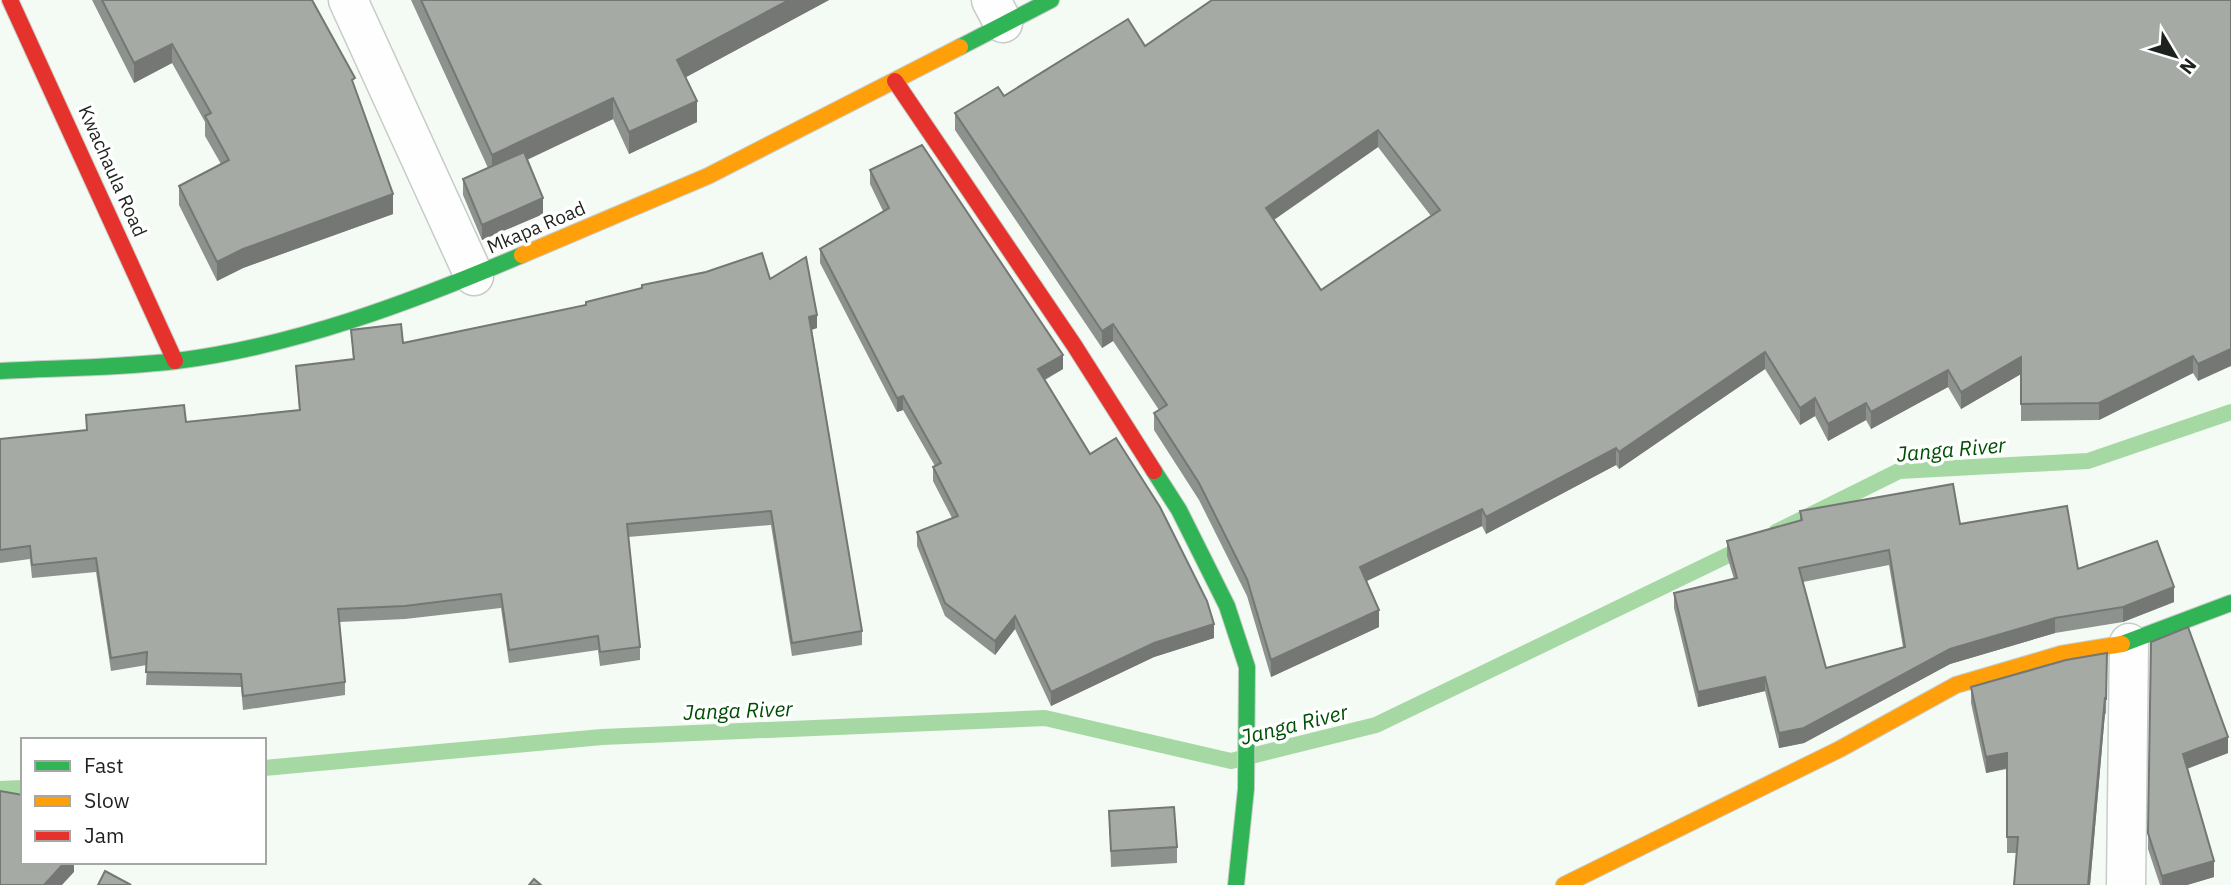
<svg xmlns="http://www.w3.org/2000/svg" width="2231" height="885" viewBox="0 0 2231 885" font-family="'IBM Plex Sans',sans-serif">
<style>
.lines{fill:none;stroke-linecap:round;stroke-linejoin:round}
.stream{stroke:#a5d8a2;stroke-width:16}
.street-casing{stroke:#c8ccc8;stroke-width:41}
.fast-casing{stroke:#c8ccc8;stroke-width:18}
.slow-casing{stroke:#c8ccc8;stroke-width:18}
.jam-casing{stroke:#c8ccc8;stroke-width:18}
.street{stroke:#fdfefd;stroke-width:38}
.fast{stroke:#30b455;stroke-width:16}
.slow{stroke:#ff9f0a;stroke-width:16}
.jam{stroke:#e5322d;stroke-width:16}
.wall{fill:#8e928e;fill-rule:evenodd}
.shaded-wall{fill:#747774}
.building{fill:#a5aaa5;stroke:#747774;stroke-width:2;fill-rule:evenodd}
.labels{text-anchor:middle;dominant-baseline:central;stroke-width:7;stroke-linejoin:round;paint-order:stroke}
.street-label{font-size:19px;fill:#1e221e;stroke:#fff}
.water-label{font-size:21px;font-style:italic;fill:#004e03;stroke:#fff}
</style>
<rect width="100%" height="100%" fill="#f4faf4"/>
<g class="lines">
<!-- stream -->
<g class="stream">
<path d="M1776,532L1899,471L2088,461L2231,412"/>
<path d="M264,768L602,737L1045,718L1231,761L1376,725L1747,546"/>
<path d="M0,789L23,788"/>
</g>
<!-- street casing -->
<g class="street-casing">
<g id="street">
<path d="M348,0L474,276"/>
<path d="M991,0L1003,23"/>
<path d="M2126,885L2129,643"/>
</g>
</g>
<!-- fast casing -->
<g class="fast-casing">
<g id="fast">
<path d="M960,47L1051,0"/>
<path d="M0,371C58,368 118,368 176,361C295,346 412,302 522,255"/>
<path d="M1154,471L1179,510L1227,606L1247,667L1246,789L1236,885"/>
<path d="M2122,644L2231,603"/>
</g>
</g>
<!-- slow casing -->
<g class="slow-casing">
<g id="slow">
<path d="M522,255L708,176L960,47"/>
<path d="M1564,885L1840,749L1956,685L2061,654L2122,644"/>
</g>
</g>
<!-- jam casing -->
<g class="jam-casing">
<g id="jam">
<path d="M10,0L175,361"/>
<path d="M895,81L1074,345L1154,471"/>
</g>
</g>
<!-- street -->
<use href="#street" class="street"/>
<!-- fast -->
<use href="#fast" class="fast"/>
<!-- slow -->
<use href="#slow" class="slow"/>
<!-- jam -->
<use href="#jam" class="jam"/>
</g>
<!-- wall -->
<g class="wall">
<path d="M92,0H312L355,88L393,214L243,268L217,281L179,205V186L221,164L205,136V122L172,63L134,83Z"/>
<path d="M411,0H829L686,77L697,122L629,154L613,119L527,160L543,214L482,240L463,195V179L488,168Z"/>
<path d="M2231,0L2198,381L2193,373L2099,420L2021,421V374L1961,409L1948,387L1871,429L1866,420L1828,441L1815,416L1800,425L1765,369L1619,469L1616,465L1486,534L1482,526L1367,581L1379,627L1271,677L1247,596L1199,500L1154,430V413L1159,410L1113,341L1102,348L955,130V113L1145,46ZM1378,147L1431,216L1321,290L1274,220Z"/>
<path d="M870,170L1063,369L1045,380L1090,454L1214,638L1154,657L1051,706L1015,629L995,655L945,616L917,546V532L952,518L933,481V467L935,466L903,410L897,412L820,263V249L883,211L870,184Z"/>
<path d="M770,279L817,328L812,330L862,631V645L792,656L771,525L628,537L640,647V660L600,666L598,650L509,663L501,608L405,619L339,622L345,682V695L243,710L241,687L146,685L147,665L111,671L96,572L32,578L30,559L0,563V439L86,430V415L186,422L299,410L296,366L353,359L351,330L403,343L586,305V302L642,289V285Z"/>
<path d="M1800,511L1960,524L2078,569L2174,602L2123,622L2055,633L1950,664L1804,743L1779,748L1765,691L1698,707L1674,608V593L1734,579L1727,556V541L1800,521ZM1889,565L1903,647L1826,668L1803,582Z"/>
<path d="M2151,642L2228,753L2187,769L2214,877L2187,885H2160L2148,849Z"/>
<path d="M2107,653L2106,715L2105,713L2090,885H2014L2017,853H2007V769L1986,773L1971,703V687Z"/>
<path d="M1109,811L1177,847V863L1111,867Z"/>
</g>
<!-- shaded-wall -->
<g class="shaded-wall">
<path d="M789,0H829L677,82V60Z"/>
<path d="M172,44V63L134,83V63Z"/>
<path d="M613,98V119L492,176V155Z"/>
<path d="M697,101V122L629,154V132Z"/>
<path d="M1378,130V147L1266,225V208Z"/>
<path d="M393,194V214L243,268L217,281V262L243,249Z"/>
<path d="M543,198V214L482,240V225Z"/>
<path d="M817,315V328L809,330V317Z"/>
<path d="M1113,324V341L1102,348V331Z"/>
<path d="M2231,349V366L2198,381V364Z"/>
<path d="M1765,352V369L1619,469V452Z"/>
<path d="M1063,355V369L1038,383V369Z"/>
<path d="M2193,356V373L2099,420V403Z"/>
<path d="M2021,357V374L1961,409V392Z"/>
<path d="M1948,370V387L1871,429V412Z"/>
<path d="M903,396V410L897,412V398Z"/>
<path d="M1815,398V416L1800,425V408Z"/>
<path d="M1866,403V420L1828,441V424Z"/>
<path d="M1616,448V465L1486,534V517Z"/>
<path d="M1482,509V526L1360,584V567Z"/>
<path d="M2174,587V602L2123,622V607Z"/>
<path d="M1379,610V627L1271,677V660Z"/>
<path d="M1015,616V629L995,655V641Z"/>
<path d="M2055,618V633L1950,664L1804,743L1779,748V733L1950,649Z"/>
<path d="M1214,624V638L1154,657L1051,706V692L1154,643Z"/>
<path d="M1765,677V691L1698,707V692Z"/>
<path d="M2105,697V713L2090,885H2088Z"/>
<path d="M2228,737V753L2183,770V754Z"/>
<path d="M2007,753V768L1986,773V757Z"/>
<path d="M2214,861V877L2187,885H2162V876Z"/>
<path d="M65,862H74V872L62,885H44Z"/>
</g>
<!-- building -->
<g class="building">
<path d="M102,0H312L355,78L352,80L393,194L243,249L217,262L179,186L229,160L205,116L211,113L172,44L134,63Z"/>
<path d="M421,0H789L677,60L697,101L629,132L613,98L492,155Z"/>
<path d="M1212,0H2231V349L2198,364L2193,356L2099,403L2021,404V357L1961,392L1948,370L1871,412L1866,403L1828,424L1815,398L1800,408L1765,352L1619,452L1616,448L1486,517L1482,509L1360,567L1379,610L1271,660L1247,579L1199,483L1154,413L1167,405L1113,324L1102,331L955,113L998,87L1004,96L1128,19L1145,46ZM1378,130L1440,210L1321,290L1266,208Z"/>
<path d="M922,145L1063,355L1038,369L1090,454L1116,438L1160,507L1207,601L1214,624L1154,643L1051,692L1015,616L995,641L945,603L917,532L958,516L933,467L941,463L903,396L897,398L820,249L889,208L870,170Z"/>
<path d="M524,152L543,198L482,225L463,179Z"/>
<path d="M762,253L770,279L806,257L817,315L809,317L862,631L792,643L771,511L627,524L640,647L600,652L598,636L509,650L501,594L405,606L338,609L345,682L243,696L241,674L146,672L147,652L111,658L96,558L32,565L30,546L0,550V439L87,430L86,415L184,405L186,422L300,410L296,366L354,359L351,330L401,324L403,343L586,305V302L642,288V285L706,272Z"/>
<path d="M1953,484L1960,524L2067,506L2078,569L2157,541L2174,587L2123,607L2055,618L1950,649L1804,728L1779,733L1765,677L1698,692L1674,593L1737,578L1727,541L1802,520L1800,511ZM1889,550L1905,647L1826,668L1799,568Z"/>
<path d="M2188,627L2228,737L2183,754L2214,861L2162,876L2148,833L2151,642Z"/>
<path d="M2107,653L2106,700L2105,697L2088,885H2014L2018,837H2007V753L1986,757L1971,687L2066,660Z"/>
<path d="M0,791L23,795V828L21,839H23V862H65L44,885H0Z"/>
<path d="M1174,807L1177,847L1111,851L1109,811Z"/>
<path d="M105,871L131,885H98Z"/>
<path d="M534,879L541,885H529Z"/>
</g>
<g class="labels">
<!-- street labels -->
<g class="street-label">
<text transform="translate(113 171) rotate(66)">Kwachaula Road</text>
<text transform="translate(536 227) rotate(-23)">Mkapa Road</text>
</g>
<!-- water labels -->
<g class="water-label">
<text transform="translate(1951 449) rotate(-5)">Janga River</text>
<text transform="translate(738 710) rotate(-2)">Janga River</text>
<text transform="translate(1294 724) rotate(-14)">Janga River</text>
</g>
</g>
<!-- legend -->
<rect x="21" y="738" width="245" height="126" fill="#ffffff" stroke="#a5a7a5" stroke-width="2"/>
<rect x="35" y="761" width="35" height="10" fill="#30b455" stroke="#a5a7a5" stroke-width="2"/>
<text x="84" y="773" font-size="21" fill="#1e221e">Fast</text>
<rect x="35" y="796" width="35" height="10" fill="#ff9f0a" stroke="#a5a7a5" stroke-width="2"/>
<text x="84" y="808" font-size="21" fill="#1e221e">Slow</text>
<rect x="35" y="831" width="35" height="10" fill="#e5322d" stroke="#a5a7a5" stroke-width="2"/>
<text x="84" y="843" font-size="21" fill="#1e221e">Jam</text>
<!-- north arrow -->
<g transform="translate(2175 56) rotate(128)" stroke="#ffffff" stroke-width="5" paint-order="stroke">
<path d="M0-5L12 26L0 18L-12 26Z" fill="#1e221e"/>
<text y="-10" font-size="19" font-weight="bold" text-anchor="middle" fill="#1e221e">N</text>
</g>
</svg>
